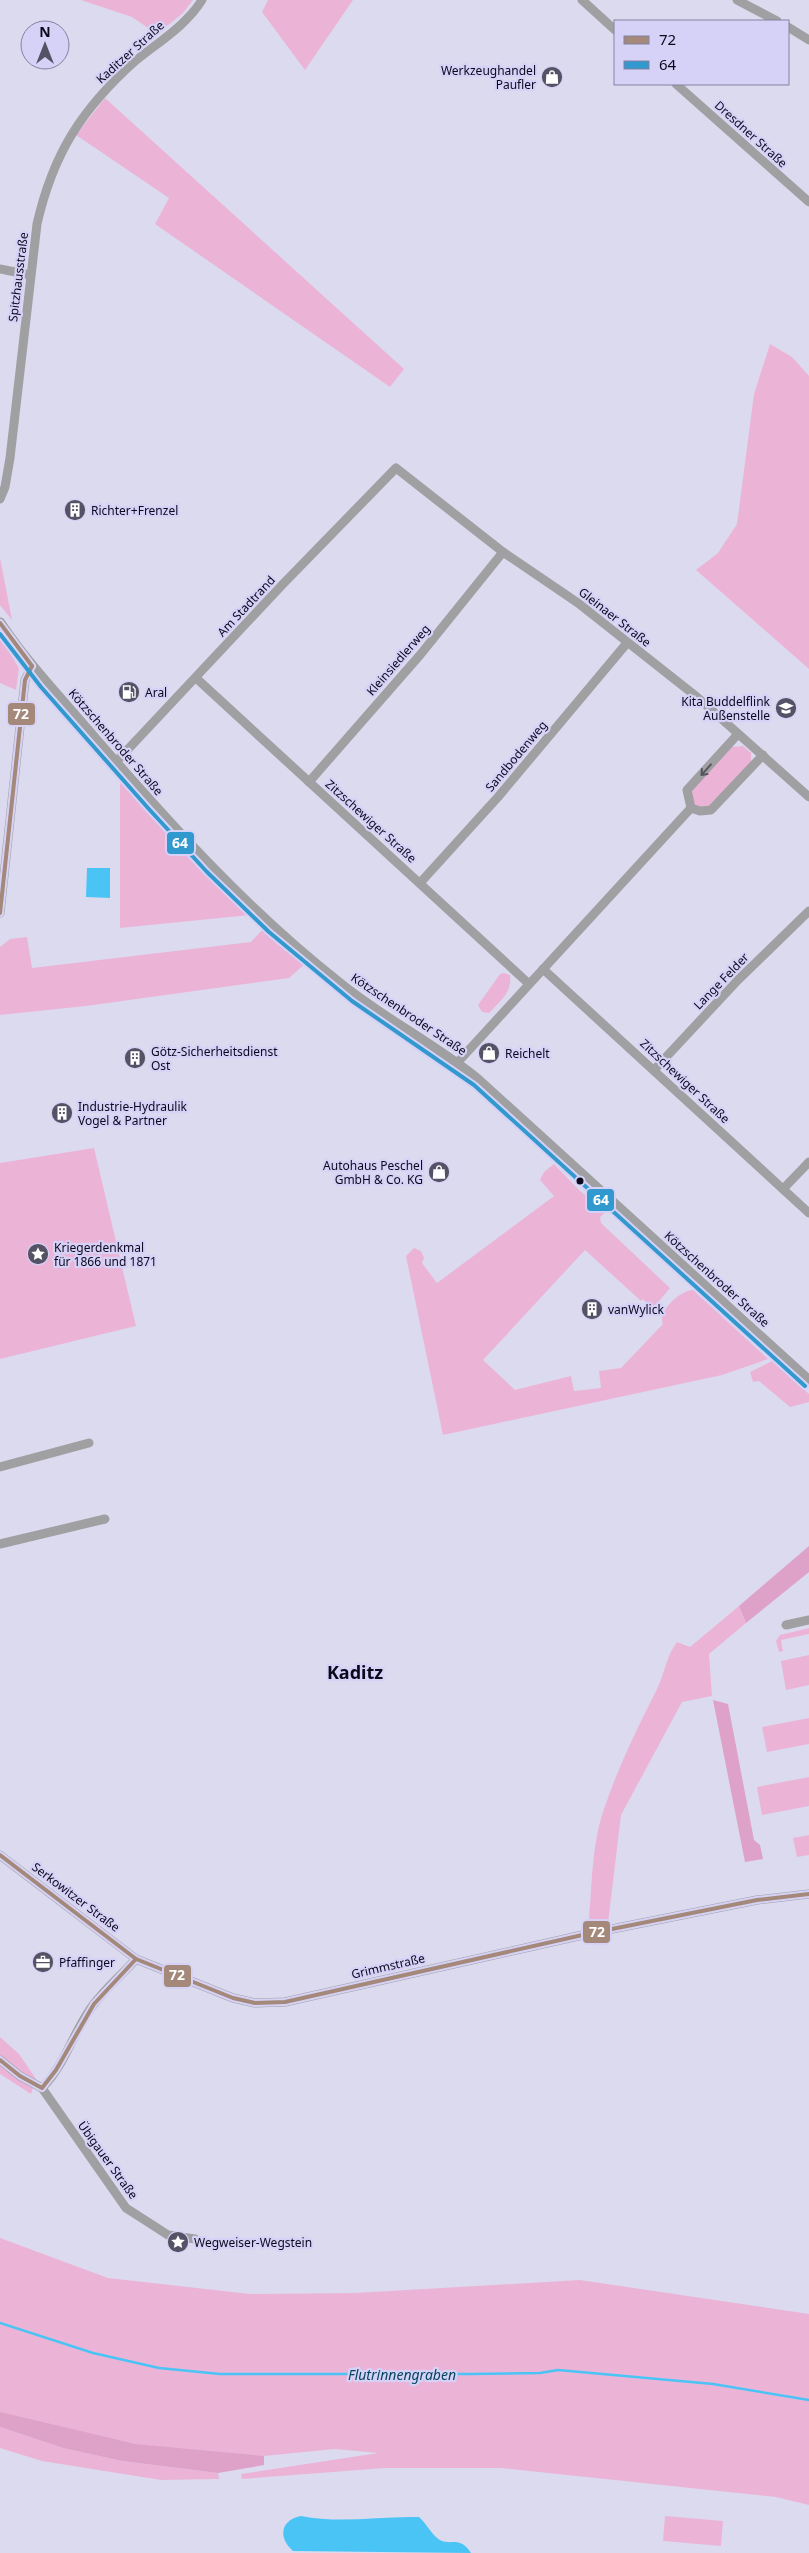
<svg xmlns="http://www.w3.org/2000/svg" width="809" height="2553" viewBox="0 0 809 2553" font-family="'Noto Sans',sans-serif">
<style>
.green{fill:#ebb4d7}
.forest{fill:#dea1c7}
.water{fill:#4ac4f5}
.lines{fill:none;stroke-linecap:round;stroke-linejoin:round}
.stream{stroke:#4ac4f5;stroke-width:2.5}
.minor{stroke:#a0a0a3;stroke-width:9}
.tertiary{stroke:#a0a0a3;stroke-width:11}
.bus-1-casing{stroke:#d6d2f7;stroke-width:8}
.bus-2-casing{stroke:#d6d2f7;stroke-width:8}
.bus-1{stroke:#a4897a;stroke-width:4}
.bus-2{stroke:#3199cd;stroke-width:4}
.oneway{stroke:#565460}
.bus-dot{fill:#0c081c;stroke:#d6d2f7;stroke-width:2}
.labels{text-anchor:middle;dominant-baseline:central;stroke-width:4.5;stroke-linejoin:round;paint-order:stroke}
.street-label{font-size:12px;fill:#0c081c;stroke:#d6d2f7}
.poi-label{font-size:12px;fill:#0c081c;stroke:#d6d2f7;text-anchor:start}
.water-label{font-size:14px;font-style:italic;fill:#04445d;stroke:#d6d2f7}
.district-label{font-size:18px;font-weight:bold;fill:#0c081c;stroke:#d6d2f7}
.line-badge{stroke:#d6d2f7;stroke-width:2}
.badge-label{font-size:14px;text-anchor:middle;font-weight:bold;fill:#fff}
</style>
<rect width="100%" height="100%" fill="#dcdaef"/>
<!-- green -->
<g class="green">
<path d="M81,0H193L183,13L157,34L132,17Z"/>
<path d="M268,0H353L305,70L262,12Z"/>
<path d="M105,98L404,369L390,387L155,224L169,198L76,135Z"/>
<path d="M770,344L792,357L809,376V669L696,570L718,553L737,524L754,394Z"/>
<path d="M0,558L12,620L0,605Z"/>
<path d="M0,637L19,668L16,690L0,683Z"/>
<path d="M743,746L751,753V763L709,806L702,808L693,805L691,794L694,786L732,747Z"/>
<path d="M120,782L250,915L120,928Z"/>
<path d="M264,928L305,964L289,978L86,1006L0,1015V947L10,939L27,937L32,968L251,942Z"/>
<path d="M504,973L510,975C512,993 501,1000 489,1013L482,1012L478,1005L500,974Z"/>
<path d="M94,1148L136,1326L0,1359V1163Z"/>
<path d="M554,1164L580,1191L607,1211L600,1217L601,1223L670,1288L656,1305H649L643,1299L641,1301L585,1250L483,1360L515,1390L571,1376L574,1391L601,1388L599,1371L621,1368L663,1324C657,1312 680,1290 693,1290L768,1359L722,1375L443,1435L406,1256L414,1248L421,1251L424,1258L422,1263L437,1283L554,1196L540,1180L544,1172Z"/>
<path d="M772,1361L809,1394V1402L790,1407L759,1381L753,1382L750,1372Z"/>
<path d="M739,1606L746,1623L709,1654L712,1696L682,1702L621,1815L608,1923L596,1925L589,1919C592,1884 592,1843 604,1809C618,1767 638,1727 658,1687C665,1671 667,1655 677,1642L690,1647Z"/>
<path d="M809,1628V1634L781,1640L783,1651L779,1652L776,1641L780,1635Z"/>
<path d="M809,1655V1685L786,1690L781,1661Z"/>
<path d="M809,1718V1744L767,1752L762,1727Z"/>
<path d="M809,1777V1806L762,1815L757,1787Z"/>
<path d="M809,1835V1855L797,1857L793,1838Z"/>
<path d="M0,2037L19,2054L36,2079L31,2094L0,2074Z"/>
<path d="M0,2238L108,2278L250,2294L355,2293L580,2280L809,2314V2505L776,2497L501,2468H385L242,2479L241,2474L378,2453L335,2449L264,2456L226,2454L136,2444L12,2416L0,2412Z"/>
<path d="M0,2427L63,2448L122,2461L218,2473L219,2479L161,2480L42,2461L0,2448Z"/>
<path d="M665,2516L723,2521L721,2546L663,2541Z"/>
</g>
<!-- forest -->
<g class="forest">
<path d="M809,1546V1572L746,1623L739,1606Z"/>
<path d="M713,1700L728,1704L754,1840L760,1845L763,1859L745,1862Z"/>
<path d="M0,2412L136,2444L264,2456V2465L218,2473L122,2461L63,2448L0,2427Z"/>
</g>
<!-- water -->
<g class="water">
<path d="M87,868H110V898L86,897Z"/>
<path d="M301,2516C341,2524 379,2516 419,2517C426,2523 430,2532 437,2538C449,2548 459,2534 471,2553L293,2551C278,2538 280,2520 301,2516Z"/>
</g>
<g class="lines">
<!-- stream -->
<path class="stream" d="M0,2323L93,2353L159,2368L220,2374H469L540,2373L558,2370L713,2384L809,2400"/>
<!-- minor -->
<g class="minor">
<path d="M582,0L615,30"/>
<path d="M737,0L777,21"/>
<path d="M788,27L809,40"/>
<path d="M676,84L809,202"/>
<path d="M0,269L30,275"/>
<path d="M0,499L5,487L10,458L37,224C53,154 81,110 134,62C157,43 186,26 202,0"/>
<path d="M196,678L528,983"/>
<path d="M738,734L687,790L691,808L700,811L711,810L763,755"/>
<path d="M116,762L283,584L396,468L503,552L578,603L697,697L809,797"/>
<path d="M309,782L420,655L503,552"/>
<path d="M420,883L498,797L627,643"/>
<path d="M0,913L25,680L32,666"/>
<path d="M543,969L809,1213"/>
<path d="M457,1063L691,808"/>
<path d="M654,1070L737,981L809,911"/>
<path d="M783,1189L809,1162"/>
<path d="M0,1467L89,1443"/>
<path d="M0,1544L105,1519"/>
<path d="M786,1625L809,1620"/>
<path d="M0,1855L136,1959L233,1998L255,2003L285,2002L587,1934L757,1900L809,1894"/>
<path d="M0,2060L20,2076L42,2088"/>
<path d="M42,2088L126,2208L168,2235L195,2239"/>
<path d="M42,2088C64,2066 72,2036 89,2011C101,1992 121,1976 136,1959"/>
</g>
<!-- tertiary -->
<path class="tertiary" d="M0,623C28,665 63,701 96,740C171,826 248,912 339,983C383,1019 434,1044 478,1080L809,1381"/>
<!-- bus-1 casing -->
<g class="bus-1-casing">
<g id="bus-1">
<path d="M0,623L32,666"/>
<path d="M0,913L25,680L32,666"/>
<path d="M0,1855L136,1959L233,1998L255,2003L285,2002L587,1934L757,1900L809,1894"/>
<path d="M0,2060L20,2076L42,2088L56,2070L94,2004L136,1959"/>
</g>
</g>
<!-- bus-2 casing -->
<g class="bus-2-casing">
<path id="bus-2" d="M0,634L41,687L148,808L207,872L269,932L352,1001L474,1085L805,1386"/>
</g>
<!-- bus-1 -->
<use href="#bus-1" class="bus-1"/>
<!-- bus-2 -->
<use href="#bus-2" class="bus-2"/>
</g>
<!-- one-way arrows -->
<defs><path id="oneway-shaft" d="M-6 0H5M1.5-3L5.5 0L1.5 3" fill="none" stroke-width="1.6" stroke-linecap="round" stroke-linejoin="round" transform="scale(1.25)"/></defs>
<use class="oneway" href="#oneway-shaft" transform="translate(706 770) rotate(132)"/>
<!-- icons -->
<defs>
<g id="shop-disc" transform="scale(1.125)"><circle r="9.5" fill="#555266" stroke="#d6d2f7"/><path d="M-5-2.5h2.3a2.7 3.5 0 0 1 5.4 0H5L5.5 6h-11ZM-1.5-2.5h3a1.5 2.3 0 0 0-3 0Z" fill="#fff"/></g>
<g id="building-disc" transform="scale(1.125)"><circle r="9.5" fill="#555266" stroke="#d6d2f7"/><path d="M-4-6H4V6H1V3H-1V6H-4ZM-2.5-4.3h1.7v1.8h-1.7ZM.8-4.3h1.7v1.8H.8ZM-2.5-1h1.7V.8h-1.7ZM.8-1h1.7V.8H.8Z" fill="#fff"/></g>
<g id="fuel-disc" transform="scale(1.125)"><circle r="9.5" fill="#555266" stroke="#d6d2f7"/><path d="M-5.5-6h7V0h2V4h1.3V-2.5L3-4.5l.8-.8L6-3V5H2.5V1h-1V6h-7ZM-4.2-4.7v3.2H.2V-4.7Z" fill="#fff"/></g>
<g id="school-disc" transform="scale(1.125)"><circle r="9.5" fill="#555266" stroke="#d6d2f7"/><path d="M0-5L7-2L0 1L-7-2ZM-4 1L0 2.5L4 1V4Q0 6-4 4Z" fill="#fff"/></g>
<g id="sight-disc" transform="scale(1.125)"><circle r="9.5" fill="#555266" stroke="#d6d2f7"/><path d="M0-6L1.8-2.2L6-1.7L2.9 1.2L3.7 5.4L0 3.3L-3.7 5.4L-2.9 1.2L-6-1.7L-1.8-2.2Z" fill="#fff"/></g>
<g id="office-disc" transform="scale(1.125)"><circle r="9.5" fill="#555266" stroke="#d6d2f7"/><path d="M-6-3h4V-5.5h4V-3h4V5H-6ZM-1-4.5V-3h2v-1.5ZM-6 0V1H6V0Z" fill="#fff"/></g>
</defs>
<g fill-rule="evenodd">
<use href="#shop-disc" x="552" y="77"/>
<use href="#building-disc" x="75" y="510"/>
<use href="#fuel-disc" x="129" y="692"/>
<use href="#school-disc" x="786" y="708"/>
<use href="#shop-disc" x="489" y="1053"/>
<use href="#building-disc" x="135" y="1058"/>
<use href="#building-disc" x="62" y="1113"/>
<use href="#shop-disc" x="439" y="1172"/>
<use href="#sight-disc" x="38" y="1254"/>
<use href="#building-disc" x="592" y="1309"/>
<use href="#office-disc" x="43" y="1962"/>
<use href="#sight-disc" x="178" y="2242"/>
</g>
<!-- markers -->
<circle class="bus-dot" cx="580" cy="1181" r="4.5"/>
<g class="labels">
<!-- street labels -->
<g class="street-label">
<text transform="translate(130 52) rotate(-42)">Kaditzer Straße</text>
<text transform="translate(751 134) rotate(42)">Dresdner Straße</text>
<text transform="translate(18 277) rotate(-83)">Spitzhausstraße</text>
<text transform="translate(246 606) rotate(-47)">Am Stadtrand</text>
<text transform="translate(615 617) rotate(38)">Gleinaer Straße</text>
<text transform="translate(398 660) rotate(-49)">Kleinsiedlerweg</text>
<text transform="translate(116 742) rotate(49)">Kötzschenbroder Straße</text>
<text transform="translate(516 756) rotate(-50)">Sandbodenweg</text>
<text transform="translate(371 821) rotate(42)">Zitzschewiger Straße</text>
<text transform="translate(721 981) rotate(-46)">Lange Felder</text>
<text transform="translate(409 1014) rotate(34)">Kötzschenbroder Straße</text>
<text transform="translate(685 1081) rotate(43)">Zitzschewiger Straße</text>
<text transform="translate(717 1279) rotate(42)">Kötzschenbroder Straße</text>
<text transform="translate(76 1897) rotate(37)">Serkowitzer Straße</text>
<text transform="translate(388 1966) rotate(-13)">Grimmstraße</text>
<text transform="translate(108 2160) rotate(54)">Übigauer Straße</text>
</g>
<!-- poi labels -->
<g class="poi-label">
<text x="536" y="70" text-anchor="end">Werkzeughandel<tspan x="536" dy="14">Paufler</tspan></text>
<text x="91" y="510">Richter+Frenzel</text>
<text x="145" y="692">Aral</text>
<text x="770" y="701" text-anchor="end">Kita Buddelflink<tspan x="770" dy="14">Außenstelle</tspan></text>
<text x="151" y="1051">Götz-Sicherheitsdienst<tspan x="151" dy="14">Ost</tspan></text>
<text x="505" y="1053">Reichelt</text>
<text x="78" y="1106">Industrie-Hydraulik<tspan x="78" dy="14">Vogel &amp; Partner</tspan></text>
<text x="423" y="1165" text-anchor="end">Autohaus Peschel<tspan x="423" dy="14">GmbH &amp; Co. KG</tspan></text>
<text x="54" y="1247">Kriegerdenkmal<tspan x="54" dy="14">für 1866 und 1871</tspan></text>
<text x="608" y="1309">vanWylick</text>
<text x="59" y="1962">Pfaffinger</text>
<text x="194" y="2242">Wegweiser-Wegstein</text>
</g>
<!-- water labels -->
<g class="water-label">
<text x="402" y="2374">Flutrinnengraben</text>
</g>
<!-- district labels -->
<g class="district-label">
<text x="355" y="1672">Kaditz</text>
</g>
</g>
<g class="line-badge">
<rect x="7" y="702" width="29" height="24" rx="5" fill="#a4897a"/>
<rect x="166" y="831" width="29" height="24" rx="5" fill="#3199cd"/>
<rect x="586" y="1188" width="29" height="24" rx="5" fill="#3199cd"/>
<rect x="582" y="1920" width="29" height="24" rx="5" fill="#a4897a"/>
<rect x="163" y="1964" width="29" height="24" rx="5" fill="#a4897a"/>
</g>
<g class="badge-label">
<text x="21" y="719">72</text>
<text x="180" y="848">64</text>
<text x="601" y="1205">64</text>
<text x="597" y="1937">72</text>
<text x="177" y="1980">72</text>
</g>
<!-- legend -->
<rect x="614" y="20" width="175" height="65" fill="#d6d2f7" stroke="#85819f"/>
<rect x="624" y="36" width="25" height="8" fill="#a4897a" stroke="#85819f"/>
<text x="659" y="45" font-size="15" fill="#0c081c">72</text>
<rect x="624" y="61" width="25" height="8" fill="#3199cd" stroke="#85819f"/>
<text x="659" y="70" font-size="15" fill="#0c081c">64</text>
<!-- north arrow -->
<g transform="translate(45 45)"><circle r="24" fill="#d6d2f7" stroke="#85819f"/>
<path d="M0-4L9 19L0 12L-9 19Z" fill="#555266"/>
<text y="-8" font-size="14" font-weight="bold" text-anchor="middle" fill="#0c081c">N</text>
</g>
</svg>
